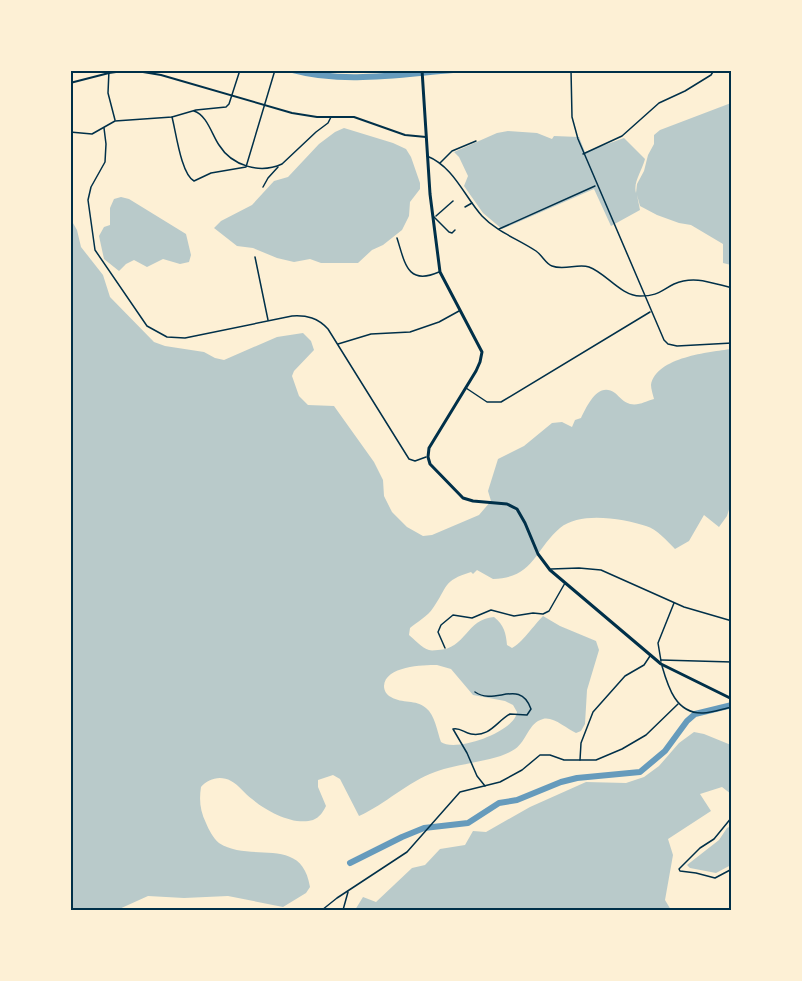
<svg xmlns="http://www.w3.org/2000/svg" width="802" height="981" viewBox="0 0 802 981" font-family="Arial,sans-serif">
<style>
.green{fill:#b9caca;fill-rule:evenodd}
.lines{fill:none;stroke-linecap:round;stroke-linejoin:round}
.river{stroke:#669bbc;stroke-width:6}
.minor{stroke:#003049;stroke-width:1.5}
.tertiary{stroke:#003049;stroke-width:2}
.secondary{stroke:#003049;stroke-width:3}
.neatline{fill:none;stroke:#003049;stroke-width:2}
</style>
<rect width="100%" height="100%" fill="#fdf0d5"/>
<!-- green -->
<g class="green">
<path d="M731,103V265L723,263V244L691,225L679,223L657,215L640,206L637,195L640,210L611,226L594,189L502,229L483,213L464,186L468,176L459,157L454,152L497,133L508,131L537,133L552,139L554,136L579,137L585,152L624,138L645,159C642,171 633,182 636,193L637,184L644,171L648,155L654,144V135L660,130Z"/>
<path d="M344,128L393,143L406,149L411,157L420,183V189L410,202L409,216L402,230L383,245L372,250L358,263H321L310,259L294,262L277,258L253,248L237,246L214,228L221,221L252,205L274,181L288,177L319,144L335,132Z"/>
<path d="M121,197L129,199L186,234L191,255L189,262L180,264L163,259L147,267L134,260L126,264L119,271L104,259L99,236L104,227L110,225V208L114,199Z"/>
<path d="M70,218L77,230L81,247L103,275L110,297L154,342L165,346L204,352L215,358L224,360L277,337L303,333L311,341L314,350L294,371L292,376L299,396L308,405L334,406L374,462L383,480L384,496L392,512L407,527L423,536L432,535L479,515L491,501L488,491L498,459L524,446L552,423L562,422L572,427L575,420L581,418C587,406 598,381 615,393C620,397 623,402 630,404C639,406 646,401 654,399C653,395 651,389 651,385C656,357 710,352 731,349V503L727,516L719,527L704,515L689,541L675,549C667,541 657,529 646,526C623,519 581,511 560,528C535,549 534,578 493,579L477,570L473,574L471,572C442,581 448,587 433,608C428,616 417,622 410,628L409,635C414,639 422,648 429,650C432,651 435,650 438,650C466,649 466,619 494,617C504,625 506,633 507,645L512,648C521,644 535,624 543,616L560,626L596,641L599,650L587,690L585,724L581,731L576,733C567,729 553,716 543,719C528,723 527,741 515,749C497,762 457,763 435,772C407,782 386,804 359,816L340,779L333,775L318,780V787L326,806C323,812 320,817 313,820C294,826 266,811 252,799C245,794 239,785 231,781C220,775 208,779 201,787C199,800 200,811 206,823C209,830 213,838 219,843C251,864 302,834 310,887L306,893L283,907L228,896L184,898L148,896L117,910H71ZM437,665L451,669L473,695L505,701L513,705L517,712C515,732 455,753 441,742C437,731 435,715 426,708C416,699 402,704 391,697C387,695 384,691 384,686C385,666 423,665 437,665Z"/>
<path d="M694,732L704,734L731,745V794L722,787L700,794L711,811L668,839L673,855L665,900L671,910H355L363,897L376,902L412,868L425,865L440,849L465,845L473,831L486,832L530,807L586,782L626,783L644,777L659,766L679,743Z"/>
<path d="M731,826V865L716,873L690,868L687,865L719,840L727,828Z"/>
</g>
<g class="lines">
<!-- river -->
<g class="river">
<path d="M293,70C344,84 401,74 453,70"/>
<path d="M350,863L402,837L424,828L468,823L499,803L517,800L561,782L577,778L640,772L665,751L687,721L695,714L732,705"/>
</g>
<!-- minor -->
<g class="minor">
<path d="M109,70L108,93L115,120"/>
<path d="M571,70L572,117L578,139L664,340L668,344L677,346L732,343"/>
<path d="M194,111C207,115 212,135 219,145C232,166 260,174 282,164L316,132L328,123L331,117"/>
<path d="M172,117C176,132 181,174 194,181L211,173L246,167L275,70"/>
<path d="M104,128L106,144L105,162L91,187L88,200L95,250L147,326L167,337L185,338L292,316C307,315 318,318 328,329L409,459L415,461L426,457"/>
<path d="M70,132L92,134L115,121L172,117L196,110L226,107L229,104L240,70"/>
<path d="M583,154L622,136L659,103L685,91L711,75L714,70"/>
<path d="M427,156C454,167 464,196 482,216C497,232 518,239 536,251C542,255 546,264 552,266C564,271 578,263 589,267C606,273 621,296 640,296C658,296 660,291 674,284C694,275 712,283 732,288"/>
<path d="M440,163L452,151L476,141"/>
<path d="M263,187L268,178L278,167"/>
<path d="M465,207L472,203"/>
<path d="M433,216L449,232L452,233L455,230"/>
<path d="M436,216L453,201"/>
<path d="M499,229L595,186"/>
<path d="M397,238C405,263 407,286 439,272"/>
<path d="M255,257L268,320"/>
<path d="M338,344L371,334L410,332L439,322L459,311"/>
<path d="M466,388L487,402H501L650,312"/>
<path d="M551,569L579,568L601,570L684,607L732,621"/>
<path d="M445,648L438,632L441,625L453,615L472,618L491,610L514,616L533,613L543,614L549,611L565,583"/>
<path d="M661,660L732,662"/>
<path d="M661,661L658,643L674,603"/>
<path d="M662,666C668,687 676,714 703,713C712,713 722,709 732,707"/>
<path d="M475,692C495,706 520,678 531,709L527,715L510,714C496,722 490,737 471,734C464,733 460,727 453,729L467,753L477,776L485,786"/>
<path d="M580,760L581,743L593,712L625,676L644,665L650,656"/>
<path d="M732,817L714,839L700,848L679,869L680,871L696,873L715,878L732,869"/>
<path d="M322,910L337,898L407,852L460,792L500,782L522,770L540,755H550L564,760H596L622,749L646,735L678,704"/>
<path d="M343,910L348,892"/>
</g>
<!-- tertiary -->
<g class="tertiary">
<path d="M131,70L161,75L292,113L317,117H354L405,135L426,137"/>
<path d="M70,83L109,73L130,70"/>
</g>
<!-- secondary -->
<path class="secondary" d="M422,70L430,194L440,272L482,352L480,362L476,371L429,448L428,457L430,464L463,498L473,501L507,504L517,509L525,523L538,554L550,570L661,664L732,699"/>
</g>
<!-- border -->
<rect width="802" height="981" fill="none" stroke="#fdf0d5" stroke-width="144"/>
<rect x="72" y="72" width="658" height="837" class="neatline"/>
</svg>
